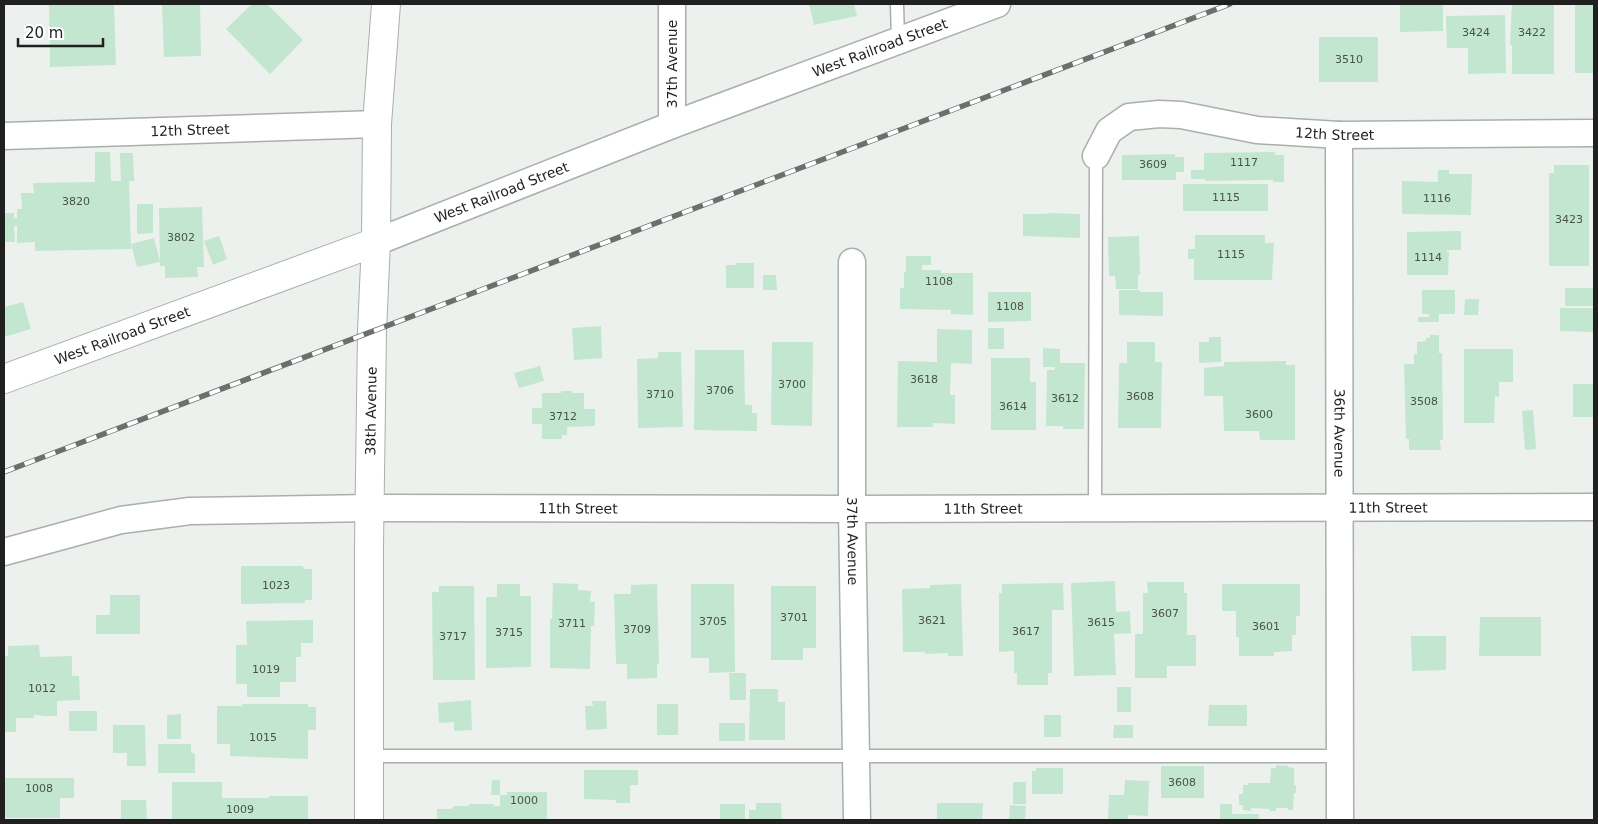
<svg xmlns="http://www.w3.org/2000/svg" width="1598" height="824" viewBox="0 0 1598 824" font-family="'DejaVu Sans',sans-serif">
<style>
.building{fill:#c3e6d0}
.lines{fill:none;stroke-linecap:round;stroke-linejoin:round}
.lane-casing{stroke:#abafac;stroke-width:15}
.street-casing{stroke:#abafac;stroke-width:29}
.secondary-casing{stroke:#abafac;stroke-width:30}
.lane{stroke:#fff;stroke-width:12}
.street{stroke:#fff;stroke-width:26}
.secondary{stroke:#fff;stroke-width:28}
.rail-casing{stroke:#6d6f6d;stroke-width:5.5}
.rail{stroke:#fff;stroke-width:4;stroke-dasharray:11;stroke-linecap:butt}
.labels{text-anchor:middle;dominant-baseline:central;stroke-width:4.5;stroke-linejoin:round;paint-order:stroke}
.number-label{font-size:11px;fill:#48524b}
.street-label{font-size:14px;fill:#1f201f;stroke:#fff}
</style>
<rect width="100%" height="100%" fill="#edf1ee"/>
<!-- building -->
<g class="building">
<path d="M49,4H114L116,65L50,67Z"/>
<path d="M162,4H200L201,56L164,57Z"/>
<path d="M252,4H267L303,40L270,74L226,29Z"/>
<path d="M809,4H854L857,16L814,25Z"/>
<path d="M1400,4H1443V31L1400,32Z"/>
<path d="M1512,4H1554V74H1512V45H1510Z"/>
<rect x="1575" y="4" width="19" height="69"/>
<path d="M1505,15L1506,73L1468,74V48H1447L1446,16Z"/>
<rect x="1319" y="37" width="59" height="45"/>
<path d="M95,152H110L111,181H121L120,153H133L134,181H129L131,249L35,251V242L17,243V226H14L15,242H4V213H14V218H17V209H22L21,193H34L33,183L95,182Z"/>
<path d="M1275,152V155H1284V182H1273V180L1205,181V179H1191V170H1204V153Z"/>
<path d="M1175,154V157H1184V172H1176V180H1122V155Z"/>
<path d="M1554,165H1589V266H1549V173H1554Z"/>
<path d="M1438,170H1449V174H1472L1471,215L1402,214V181L1438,182Z"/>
<rect x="1183" y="184" width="85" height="27"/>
<path d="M137,204H153V233L137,234Z"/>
<path d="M202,207L204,267H197L198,277L165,278V266H160V262L137,267L131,244L154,238L160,261L159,208Z"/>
<path d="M1047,213L1080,214V238L1023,236V214H1047Z"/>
<path d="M1461,231V250H1447V252H1449L1448,275H1407V232Z"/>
<path d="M1195,235H1265V243H1274L1272,280H1194V259H1188V249H1195Z"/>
<path d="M219,236L227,259L213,265L204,241Z"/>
<path d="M1139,236L1140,275H1138V289H1116L1115,276H1109L1108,237Z"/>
<path d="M906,256H931V265H922V270H941V273H973V315L951,314V310L900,309V288H904V272H906Z"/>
<path d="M736,263H754V288H726V265H736Z"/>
<path d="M763,275H776L777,290H763Z"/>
<rect x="1565" y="288" width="29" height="18"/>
<path d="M1119,290H1140V292H1163V316L1119,315Z"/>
<path d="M1422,290H1455V314H1439V322H1418V317H1429V314H1422Z"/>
<path d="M988,292H1031V321L988,322Z"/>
<path d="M1465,299H1479L1478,315H1464Z"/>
<path d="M23,302L31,329L4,337V307Z"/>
<path d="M1560,308H1594V332L1560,331Z"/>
<path d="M601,326L602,358L574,360L572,328Z"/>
<rect x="988" y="328" width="16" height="21"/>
<path d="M937,329L972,330V364L951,363L950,395H955V424L933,423V427H897L898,361L937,362Z"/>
<path d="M1430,335H1439V353H1442L1443,440H1440L1441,450H1409V439H1406L1404,364H1414V354H1417V342L1426,341V338H1430Z"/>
<path d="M1209,337H1221V362L1199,363V342H1209Z"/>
<path d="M772,342H813L812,426L771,425Z"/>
<path d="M1127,342H1155V362H1162L1161,428H1118L1119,363H1127Z"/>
<path d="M1043,348L1060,349V363H1085L1084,429H1063V426H1046L1047,370H1055V367H1043Z"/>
<path d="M1464,349H1513V382H1499V397L1495,396L1494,423H1464Z"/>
<path d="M695,350H744L745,405H752V413H757V431L694,430Z"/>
<path d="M658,352H681L683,427L638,428L637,359L658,358Z"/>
<path d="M991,358H1030V382H1036V430H991Z"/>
<path d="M1286,361V365H1295V440H1260L1259,431H1224L1223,396H1204V368L1224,366V362Z"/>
<path d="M540,366L544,381L519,388L514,373Z"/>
<rect x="1573" y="384" width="21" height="33"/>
<path d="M561,391H572V393H584V409H595V426L567,427V435H562V439H542V424H532V408H542V393H561Z"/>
<path d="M1533,410L1536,449L1525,450L1522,411Z"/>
<path d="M241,566H303L304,569H312V600H305V603L241,604Z"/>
<path d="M1115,581L1116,612L1130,611L1131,633L1114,634L1116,675L1074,676L1071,583Z"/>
<path d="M1147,582H1184V593H1187V635H1196V666H1167V678H1135V634H1143V593H1148Z"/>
<path d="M553,583L578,584V590L591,591L590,602H595L594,626H591L590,669L550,668V619H552Z"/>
<path d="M1063,583L1064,610H1052V673H1048V685H1017V673H1014V651L999,652V593H1002V584Z"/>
<path d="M497,584H520V596H531V667L486,668V597H497Z"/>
<path d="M657,584L659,664H657V678L627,679V664H616L614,594H631V585Z"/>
<path d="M691,584H734L735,672L709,673V658H691Z"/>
<path d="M961,584L963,656H948V653L925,654V652H903L902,589L930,588V585Z"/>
<path d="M1222,584H1300V616H1296V635H1292V651L1274,652V656H1239V637H1236V611H1222Z"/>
<path d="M439,586H474L475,680H433L432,592H439Z"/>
<path d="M771,586H816V648H803V660H771Z"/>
<path d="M110,595H140V634H96V615H110Z"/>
<path d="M1480,617H1541V656H1479Z"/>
<path d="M313,620V643H301V657H296V682H280V697H247V684H236V645H247L246,621Z"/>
<path d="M1411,636H1446V670L1412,671Z"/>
<path d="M39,645L40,657L72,656V676H79L80,700L57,701V716H41V715H34V718H16V732H4V656H8V646Z"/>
<path d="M729,673H746V700H730Z"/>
<rect x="1117" y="687" width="14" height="25"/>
<path d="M750,689H778V702H785V740H749Z"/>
<path d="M471,700L472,730L454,731V722L439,723L438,703Z"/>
<path d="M592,701H606L607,729L586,730L585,706H593Z"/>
<path d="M242,704H308V707H316V730H308V759L230,756V744H217V706H242Z"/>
<rect x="657" y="704" width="21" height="31"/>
<path d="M1209,705H1247V726H1208Z"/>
<rect x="69" y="711" width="28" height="20"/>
<path d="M181,714V739H167V715Z"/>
<rect x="1044" y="715" width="17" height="22"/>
<rect x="719" y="723" width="26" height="18"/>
<path d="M113,725H145L146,766H127V753H113Z"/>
<path d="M1114,725H1133V738H1113Z"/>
<path d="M158,744H191V752L195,754V773H158Z"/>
<path d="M1276,765L1288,766V767L1294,768V785H1296V793H1294L1293,810H1288V808H1276V811H1270V809L1251,808V811L1243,810V805H1239V794H1243V785H1248V783H1270L1271,768H1276Z"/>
<rect x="1161" y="766" width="43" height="32"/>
<path d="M1036,768H1063V794H1032V771H1036Z"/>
<path d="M584,770H638V785H630V803H616V800L584,799Z"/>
<path d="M4,778H74V798H60V818H4Z"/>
<path d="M492,780H500V795H507V792H547V820H437V809H451L454,806H469V804H494V806H500V795H491Z"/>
<path d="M1125,780L1149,781L1148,816L1128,815V820H1108L1109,795H1124Z"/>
<path d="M172,782H222V798H269V796H308V820H172Z"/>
<rect x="1013" y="782" width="13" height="22"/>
<path d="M121,800H146L147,820H121Z"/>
<path d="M756,803H781L782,820H749V810H756Z"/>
<path d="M937,803H983L982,820H937Z"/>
<rect x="720" y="804" width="25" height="16"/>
<path d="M1220,804H1232V814H1259V820H1220Z"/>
<path d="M1010,805L1026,806L1025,820L1009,819Z"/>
</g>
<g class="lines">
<!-- lane casing -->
<g class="lane-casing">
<g id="lane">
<path d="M897,4L898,41"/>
<path d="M1095,508L1096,156"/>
<path d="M368,756H1340"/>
</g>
</g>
<!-- street casing -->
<g class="street-casing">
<g id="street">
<path d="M672,4V125"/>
<path id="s1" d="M1339,135L1340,820"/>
<path id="s2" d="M4,136L377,124"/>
<path id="s3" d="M1096,156L1109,131L1129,117L1159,114L1181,115L1257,130L1339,135L1594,133"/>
<path id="s4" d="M376,242L672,125L997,4"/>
<path id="s5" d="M852,262V509L857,820"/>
<path id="s6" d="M4,552L121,520L190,511L371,508L852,509L1594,507"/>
</g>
</g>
<!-- secondary casing -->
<g class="secondary-casing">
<g id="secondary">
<path id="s7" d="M4,379L376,242"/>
<path id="s8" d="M369,820V547L372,331L376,242L377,124L386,4"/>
</g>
</g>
<!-- lane -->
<use href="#lane" class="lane"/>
<!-- street -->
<use href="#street" class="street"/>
<!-- secondary -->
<use href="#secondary" class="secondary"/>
<!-- rail casing -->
<g class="rail-casing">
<path id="rail" d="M4,472L1230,4"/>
</g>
<!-- rail -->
<use href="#rail" class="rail"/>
</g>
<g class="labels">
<!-- number labels -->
<g class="number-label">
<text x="1476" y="32">3424</text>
<text x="1532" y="32">3422</text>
<text x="1349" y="59">3510</text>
<text x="1244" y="162">1117</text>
<text x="1153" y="164">3609</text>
<text x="1226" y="197">1115</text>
<text x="1437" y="198">1116</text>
<text x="76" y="201">3820</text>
<text x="1569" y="219">3423</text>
<text x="181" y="237">3802</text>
<text x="1231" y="254">1115</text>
<text x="1428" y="257">1114</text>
<text x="939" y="281">1108</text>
<text x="1010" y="306">1108</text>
<text x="924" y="379">3618</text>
<text x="792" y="384">3700</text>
<text x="720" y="390">3706</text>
<text x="660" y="394">3710</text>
<text x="1140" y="396">3608</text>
<text x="1065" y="398">3612</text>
<text x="1424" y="401">3508</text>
<text x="1013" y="406">3614</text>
<text x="1259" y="414">3600</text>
<text x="563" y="416">3712</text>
<text x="276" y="585">1023</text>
<text x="1165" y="613">3607</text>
<text x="794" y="617">3701</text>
<text x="932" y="620">3621</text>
<text x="713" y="621">3705</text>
<text x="1101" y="622">3615</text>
<text x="572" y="623">3711</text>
<text x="1266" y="626">3601</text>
<text x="637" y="629">3709</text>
<text x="1026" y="631">3617</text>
<text x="509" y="632">3715</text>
<text x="453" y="636">3717</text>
<text x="266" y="669">1019</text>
<text x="42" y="688">1012</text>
<text x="263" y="737">1015</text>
<text x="1182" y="782">3608</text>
<text x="39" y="788">1008</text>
<text x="524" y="800">1000</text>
<text x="240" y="809">1009</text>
</g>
<!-- street labels -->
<g class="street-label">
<text stroke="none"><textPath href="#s4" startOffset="540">West Railroad Street</textPath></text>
<text transform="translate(672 64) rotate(-90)">37th Avenue</text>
<text stroke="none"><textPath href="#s2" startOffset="186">12th Street</textPath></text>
<text stroke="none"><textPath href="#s3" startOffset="260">12th Street</textPath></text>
<text stroke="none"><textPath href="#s4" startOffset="135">West Railroad Street</textPath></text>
<text stroke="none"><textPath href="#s7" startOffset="126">West Railroad Street</textPath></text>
<text stroke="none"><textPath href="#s8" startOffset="409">38th Avenue</textPath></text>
<text stroke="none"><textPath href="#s1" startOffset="298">36th Avenue</textPath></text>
<text stroke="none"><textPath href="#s6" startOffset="1389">11th Street</textPath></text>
<text stroke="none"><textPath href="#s6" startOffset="579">11th Street</textPath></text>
<text stroke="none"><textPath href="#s6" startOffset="984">11th Street</textPath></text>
<text stroke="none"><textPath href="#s5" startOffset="279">37th Avenue</textPath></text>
</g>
</g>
<!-- border -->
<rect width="1598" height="824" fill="none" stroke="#1f201f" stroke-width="10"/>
<!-- scale -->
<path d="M18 38v8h85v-8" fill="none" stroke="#1f201f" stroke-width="2.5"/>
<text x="25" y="38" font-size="15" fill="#1f201f" stroke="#ffffff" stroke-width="4" paint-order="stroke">20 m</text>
</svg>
